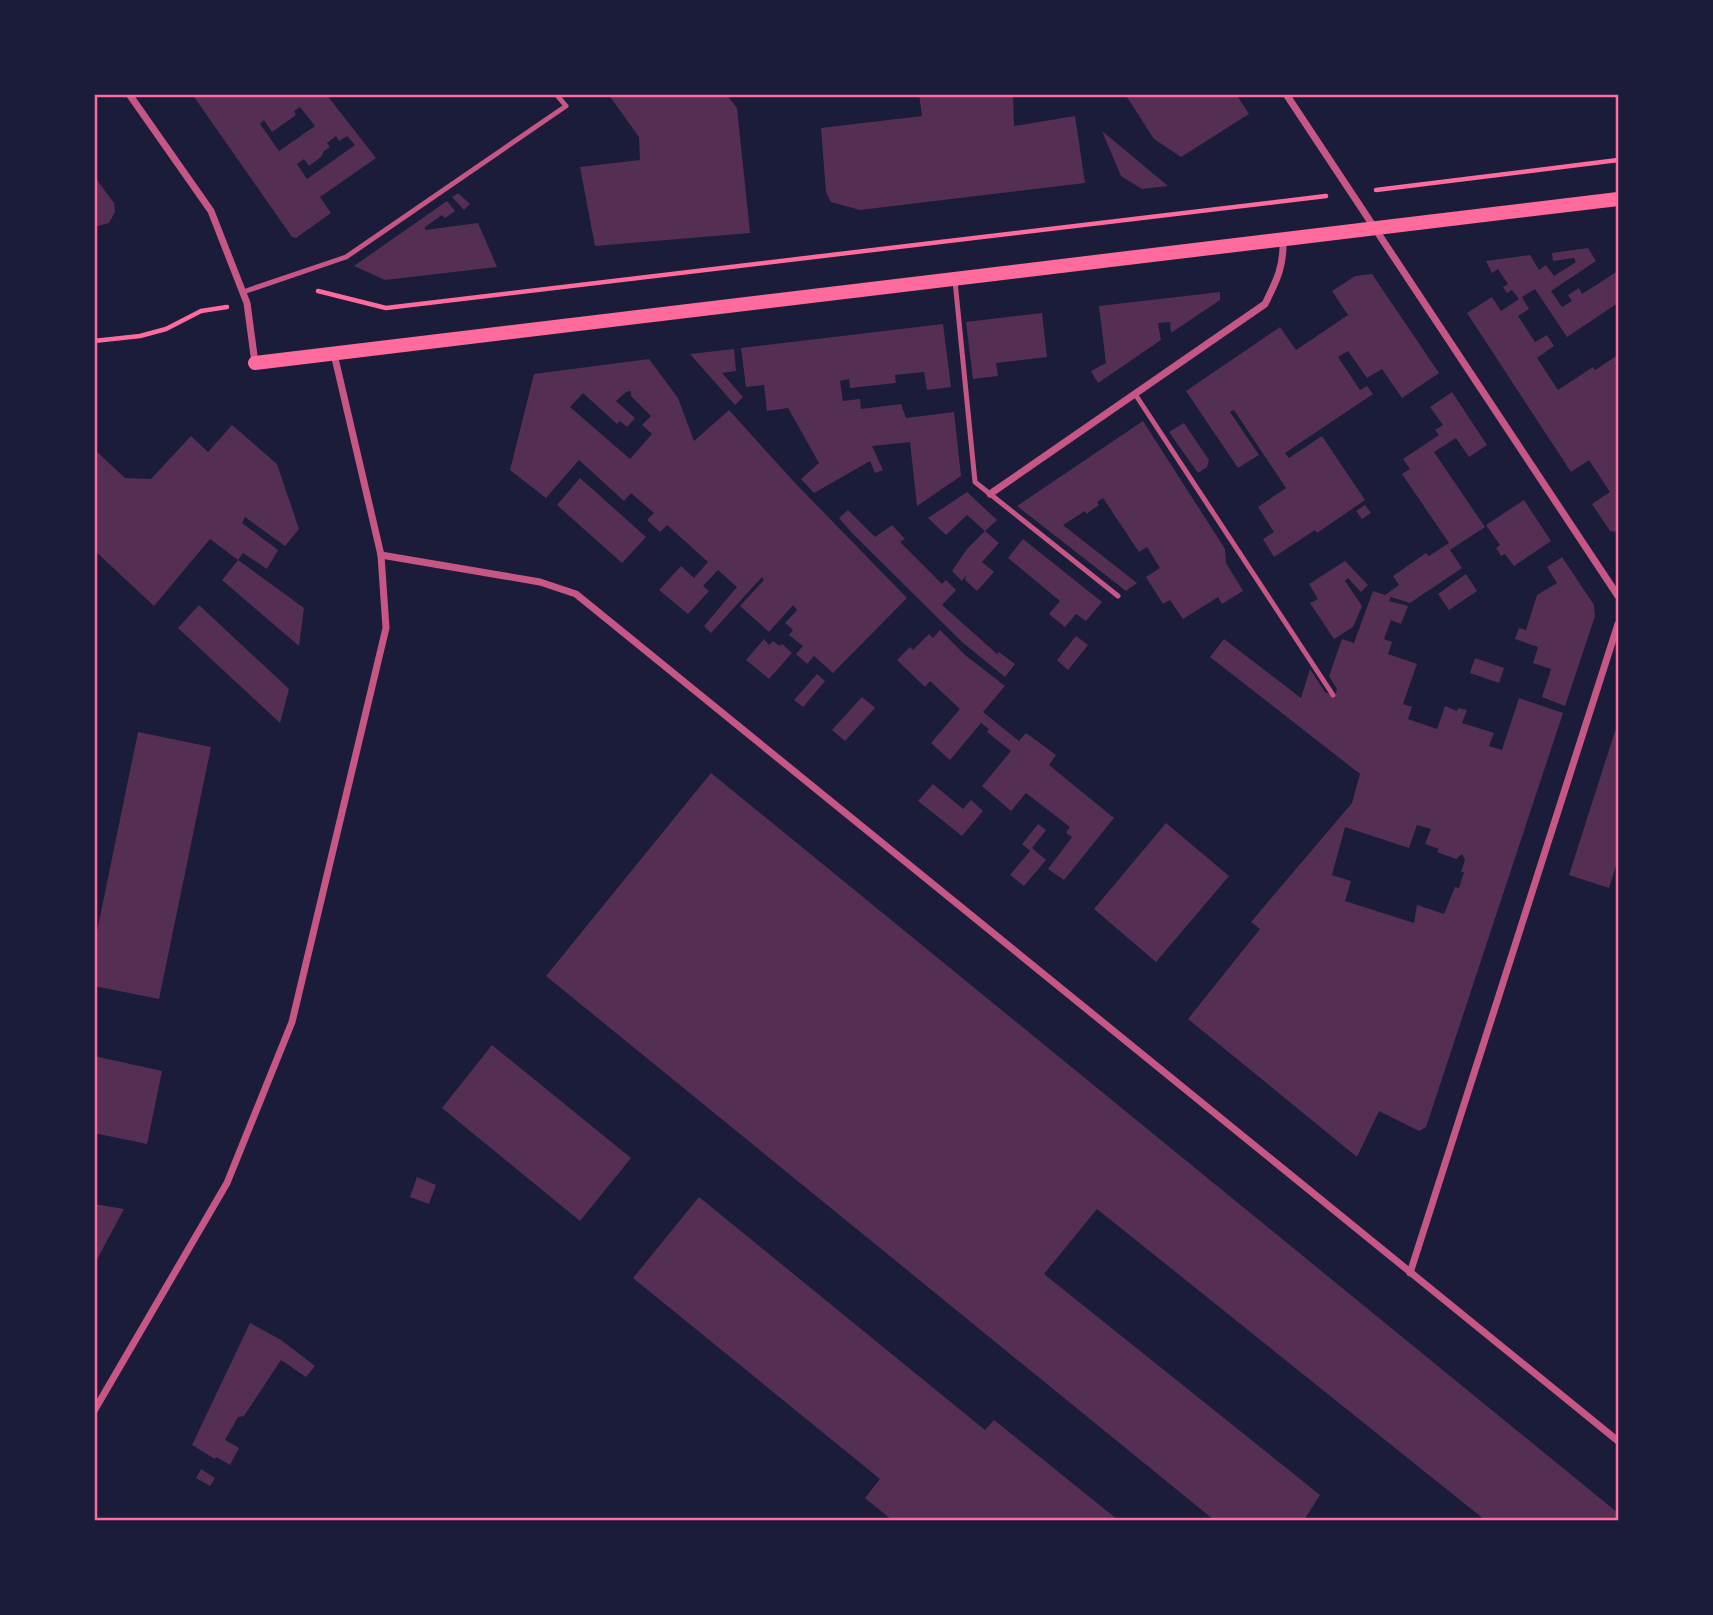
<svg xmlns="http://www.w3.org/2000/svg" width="1713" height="1615" viewBox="0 0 1713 1615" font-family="Rubik,sans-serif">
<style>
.building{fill:#542f53;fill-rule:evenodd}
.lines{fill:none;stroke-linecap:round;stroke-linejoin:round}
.path{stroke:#ff6b9d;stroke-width:4.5}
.service{stroke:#c65784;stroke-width:5}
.minor{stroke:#c65784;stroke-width:7}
.secondary{stroke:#ff6b9d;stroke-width:14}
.neatline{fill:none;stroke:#ff6b9d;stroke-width:2.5}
</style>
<rect width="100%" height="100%" fill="#1b1b3a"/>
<!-- building -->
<g class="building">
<path d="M192,94H326L376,158L320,197L331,213L296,238L292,237ZM300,107L315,126L279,151L260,124L264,120L272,132L296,115L294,111ZM336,136L339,141L347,136L355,145L307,179L297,164L304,159L309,166L321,157L324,151L330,147L327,143Z"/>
<path d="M608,94H726L737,108L750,233L595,246L580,167L640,160L639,137Z"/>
<path d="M919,94H1013L1014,126L1075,116L1085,183L860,210L831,202L826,192L821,128L922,116Z"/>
<path d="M1125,94H1236L1249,114L1181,157L1154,139Z"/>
<path d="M1102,131L1168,186L1142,189L1121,176Z"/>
<path d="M94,176L114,203L115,212L109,223L94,227Z"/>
<path d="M458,193L470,204L464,210L452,197Z"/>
<path d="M447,201L455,211L445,218L442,215L425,227V230L478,223L497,267L385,280L354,266Z"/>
<path d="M1588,248L1596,261L1551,291L1562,307L1572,301L1568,295L1579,288L1582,294L1618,271V303L1567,337L1535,289L1522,297L1529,309L1518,316L1535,342L1547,335L1554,346L1537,358L1558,390L1593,367L1595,370L1618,355V532L1610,531L1592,504L1610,492L1589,460L1571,472L1467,313L1492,297L1501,311L1519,299L1512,290L1507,293L1503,287L1508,284L1498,269L1492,273L1486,261L1530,255L1539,270L1546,265L1554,276L1576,262L1574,258L1553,261L1552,253Z"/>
<path d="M1372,274L1439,373L1402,398L1382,369L1367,378L1348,351L1338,357L1360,390L1367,386L1373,394L1285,453L1289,458L1322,436L1365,500L1317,533L1315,530L1274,557L1263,539L1274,532L1258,507L1286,488L1234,410L1230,412L1259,455L1238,468L1186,391L1280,327L1296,350L1348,315L1332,291L1355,276Z"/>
<path d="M1220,292V300L1171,333L1170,322L1158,323L1161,340L1098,383L1091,371L1106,363L1099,306Z"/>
<path d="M1042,313L1047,357L996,363L998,376L973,379L966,322Z"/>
<path d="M943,324L951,387L927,390L924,372L895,375L896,383L850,388L849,379L840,381L843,401L860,399L861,409L901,404L906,418L954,412L961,476L917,506L910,442L872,446L883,470L875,473L870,461L814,493L801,479L819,463L788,408L767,411L764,385L746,387L741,348Z"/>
<path d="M734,349L736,371L722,373L743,397L735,405L690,354Z"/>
<path d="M649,359L678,398L694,441L729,410L795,483L907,598L833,673L814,656L807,664L796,654L803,646L789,635L793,630L785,623L797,610L793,605L769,632L740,606L764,580L762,577L711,633L704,626L737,587L718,570L703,586L709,591L688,614L659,590L681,566L694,578L708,562L667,525L660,532L647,520L654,513L631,493L624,501L579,460L546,498L510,470L534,374ZM631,391V396L651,416L642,425L652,434L630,459L570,407L583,393L617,424L620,421L627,427L635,418L616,401L626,392Z"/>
<path d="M1452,392L1487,445L1469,457L1456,438L1434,452L1485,527L1450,550L1462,568L1410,603L1391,597L1389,601L1408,606L1401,624L1391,620L1384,639L1392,642L1388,654L1417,664L1403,704L1412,707L1408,719L1437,729L1445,706L1457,711L1458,708L1467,710L1462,723L1494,733L1489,746L1502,750L1519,698L1563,713L1426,1127L1419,1131L1379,1111L1357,1157L1188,1019L1260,929L1251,922L1352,803L1360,774L1210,657L1224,639L1301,698L1310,669L1325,692L1335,696L1337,689L1329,676L1342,639L1354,643L1373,591L1385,595L1399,585L1393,576L1426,553L1429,556L1449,543L1402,474L1410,469L1403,459L1439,435L1435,430L1443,425L1430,407ZM1417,825L1431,829L1425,844L1439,849L1437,852L1456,859L1462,854L1465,860L1461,872H1464L1459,888L1455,887L1444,914L1417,905L1414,923L1345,901L1351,881L1332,875L1345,827L1409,848Z"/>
<path d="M1143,421L1225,549L1226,563L1243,591L1222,604L1218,597L1183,619L1170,600L1163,604L1146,577L1160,568L1147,547L1139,552L1103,498L1097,502L1099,505L1086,514L1085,511L1063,525L1137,583L1126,591L1017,506Z"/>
<path d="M1184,423L1209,460L1207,467L1198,473L1169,432Z"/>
<path d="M232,425L277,464L299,529L285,546L245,517L242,523L278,550L267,569L243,553L238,560L210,539L154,606L94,550V449L125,478L151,479L191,436L208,452Z"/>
<path d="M580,478L646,537L622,563L557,505Z"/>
<path d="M967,492L997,520L985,531L967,515L946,535L928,518Z"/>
<path d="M1524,500L1551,541L1514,566L1505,554L1501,556L1496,548L1500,545L1486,525Z"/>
<path d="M1365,505L1371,513L1362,519L1356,511Z"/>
<path d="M848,510L875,537L892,525L905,539L900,542L942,584L946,580L956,590L942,605L997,654L999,652L1015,664L1005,677L962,642L852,533L839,518Z"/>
<path d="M985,531L999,543L982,562L994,572L977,591L965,580L966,575L962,581L952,571L967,549Z"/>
<path d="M1023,539L1102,602L1086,621L1076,614L1065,627L1049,614L1060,601L1008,558Z"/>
<path d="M1562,557L1594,605L1595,616L1565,706L1542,697L1551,669L1533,663L1538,647L1515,639L1519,628L1526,630L1537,595L1557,583L1547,567Z"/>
<path d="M238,560L304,608L299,646L222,580Z"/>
<path d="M1345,561L1368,585L1361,592L1348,578L1345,581L1362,606L1353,627L1334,639L1310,603L1318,599L1309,584Z"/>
<path d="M1466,574L1477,591L1449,610L1438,594Z"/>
<path d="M199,605L289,689L280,723L178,628Z"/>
<path d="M940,630L965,655L1005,686L983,712L1019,741L1026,733L1056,755L1049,765L1114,818L1064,880L1048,869L1072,837L1066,833L1070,827L1026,793L1011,811L982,786L1011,751L987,732L989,729L981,723L950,760L931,743L960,709L930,681L925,687L897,660L910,647L913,650L929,634L933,638Z"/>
<path d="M1076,636L1088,645L1068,670L1057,660Z"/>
<path d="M764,639L769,645L773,641L780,646L782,644L792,653L769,679L746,660Z"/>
<path d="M1475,658L1504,668L1499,683L1470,673Z"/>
<path d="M817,674L825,681L803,707L794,700Z"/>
<path d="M862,697L875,708L845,741L832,730Z"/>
<path d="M1618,722V859L1609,888L1569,875Z"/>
<path d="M138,732L211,747L159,999L94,986V946Z"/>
<path d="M711,773L1618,1513V1520H1485L1097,1209L1044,1274L1320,1495L1304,1520H1214L546,976Z"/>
<path d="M933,784L963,809L971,800L983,811L962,836L918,801Z"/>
<path d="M1166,823L1229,876L1156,962L1094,909Z"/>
<path d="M1038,824L1046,830L1032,848L1046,860L1024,886L1010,875L1030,851L1022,844Z"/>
<path d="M492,1045L631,1158L580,1221L442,1108Z"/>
<path d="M94,1056L162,1071L147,1144L94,1133Z"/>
<path d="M417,1177L436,1185L429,1204L410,1197Z"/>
<path d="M699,1197L985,1430L994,1420L1118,1520H892L865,1498L880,1479L633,1278Z"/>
<path d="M94,1204L124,1209L94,1265Z"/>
<path d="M250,1323L281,1340L315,1366L306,1377L281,1360L244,1416L238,1417L225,1440L239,1448L230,1465L216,1457L215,1459L192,1445Z"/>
<path d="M201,1469L215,1478L210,1486L196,1478Z"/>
</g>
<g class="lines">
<!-- path -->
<g class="path">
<path d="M1376,190L1618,160"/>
<path d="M318,291L386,308L1326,196"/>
<path d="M94,341L140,336L166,329L201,311L227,307"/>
</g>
<!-- service -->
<g class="service">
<path d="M955,281L975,482L1118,596"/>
<path d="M243,292L346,257L566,106L556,94"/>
<path d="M1135,394L1333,695"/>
</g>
<!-- minor -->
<g class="minor">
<path d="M129,94L211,211L247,303L255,363"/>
<path d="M1286,94L1618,596"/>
<path d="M990,494L1265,304C1277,280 1284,266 1283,239"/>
<path d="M381,555L540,582L576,594L1618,1441"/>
<path d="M1410,1273L1618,624"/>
<path d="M94,1411L227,1183L292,1022L386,628L381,555L334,354"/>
</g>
<!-- secondary -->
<path class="secondary" d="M255,363L1618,199"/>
</g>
<!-- border -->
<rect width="1713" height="1615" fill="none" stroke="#1b1b3a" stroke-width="192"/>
<rect x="96" y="96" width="1521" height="1423" class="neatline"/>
</svg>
